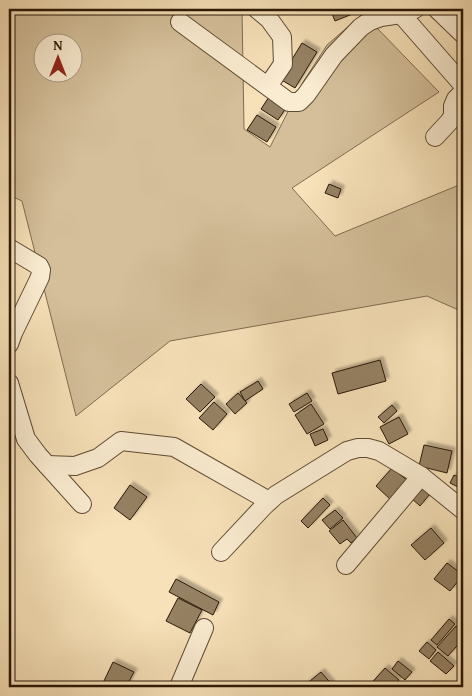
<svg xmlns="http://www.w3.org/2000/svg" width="472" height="696" viewBox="0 0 472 696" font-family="'Gentium Book Plus',serif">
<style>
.green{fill:#d4bf9a;stroke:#7f6c50;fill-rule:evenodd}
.building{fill:#958163;stroke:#2a1807;filter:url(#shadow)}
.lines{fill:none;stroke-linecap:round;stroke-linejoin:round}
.minor-casing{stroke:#5d4a33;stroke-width:20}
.minor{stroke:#faecd1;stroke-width:18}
</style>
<defs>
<filter id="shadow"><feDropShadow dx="3.5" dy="-3.5" stdDeviation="1" flood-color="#0004"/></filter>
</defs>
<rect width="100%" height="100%" fill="#f7e1b8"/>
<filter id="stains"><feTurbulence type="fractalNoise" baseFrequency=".004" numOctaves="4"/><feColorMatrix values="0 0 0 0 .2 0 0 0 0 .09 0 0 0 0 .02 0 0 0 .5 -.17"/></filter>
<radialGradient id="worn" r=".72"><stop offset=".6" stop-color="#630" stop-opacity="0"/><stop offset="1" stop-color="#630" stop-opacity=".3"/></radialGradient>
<!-- green -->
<path class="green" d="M9,9H242L244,129L270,147L303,82L327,45L365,12L376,27L439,92L292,188L335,236L459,185L463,178V312L427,296L170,341L76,416L22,201L9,195ZM42,42H72V72H42Z"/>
<!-- building -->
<g class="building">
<path d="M330,9H365L335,21Z"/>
<path d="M302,43L317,52L295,88L280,79Z"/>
<path d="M271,94L288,105L278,120L261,109Z"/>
<path d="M257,115L276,127L267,142L247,130Z"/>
<path d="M329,184L341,189L338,198L325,193Z"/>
<path d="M380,360L386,381L338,394L332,373Z"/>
<path d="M258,381L263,389L245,401L240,392Z"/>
<path d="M201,384L215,397L200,412L186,399Z"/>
<path d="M238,393L247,403L235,414L226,404Z"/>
<path d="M307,393L312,401L294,412L289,404Z"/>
<path d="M214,402L227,414L213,430L199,418Z"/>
<path d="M311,404L324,424L307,434L295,415Z"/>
<path d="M392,405L397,411L384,423L378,417Z"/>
<path d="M399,417L408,434L389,444L380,427Z"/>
<path d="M323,429L328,440L315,446L310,434Z"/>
<path d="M424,445L452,451L447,473L419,466Z"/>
<path d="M392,468L408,481L391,500L376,486Z"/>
<path d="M454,475L462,479L458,487L450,483Z"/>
<path d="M423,481L434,489L420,506L410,497Z"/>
<path d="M130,485L147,497L130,520L114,508Z"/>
<path d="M323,498L330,505L308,528L301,521Z"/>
<path d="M335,510L343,518L330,529L322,520Z"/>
<path d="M343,520L357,538L351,543L347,539L340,544L329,531Z"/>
<path d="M431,528L444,543L425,560L411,545Z"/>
<path d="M447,563L463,575L450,591L434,579Z"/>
<path d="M176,579L219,602L213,615L169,592Z"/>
<path d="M178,598L202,610L190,633L166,621Z"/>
<path d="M449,619L455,624L437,645L431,640Z"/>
<path d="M456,626L463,632V639L448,656L437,647Z"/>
<path d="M427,642L436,650L429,659L419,651Z"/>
<path d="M438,652L454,666L446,674L430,661Z"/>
<path d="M398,661L412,672L405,680L392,669Z"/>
<path d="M113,662L134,672L126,687H112L103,683Z"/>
<path d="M385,668L399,680L393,687H368Z"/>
<path d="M321,672L334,687H307L305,685Z"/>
</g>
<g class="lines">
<!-- minor casing -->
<g class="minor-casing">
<g id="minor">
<path d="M257,9L269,19L282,37L283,64L268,86"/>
<path d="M395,9L401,14L463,85"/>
<path d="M437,9L463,34"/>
<path d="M180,22L289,102H299L306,95L334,55L361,27L370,21L381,17L401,14L415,9"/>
<path d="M435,137L449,122L453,116V106L456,99L463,92"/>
<path d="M9,248L39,266L41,270L40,277L13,333L9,344"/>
<path d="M9,383L26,439L38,455L82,504"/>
<path d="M47,465L75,466L98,458L121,441L174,447L269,501"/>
<path d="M221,552L264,506L276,495L347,451L358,448H368L379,451L421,476L463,510"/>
<path d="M346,565L421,476"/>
<path d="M179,687L204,628"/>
</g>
</g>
<!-- minor -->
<use href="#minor" class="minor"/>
</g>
<!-- margin -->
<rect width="472" height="696" fill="none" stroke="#f7e1b8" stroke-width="30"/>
<rect x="10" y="10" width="452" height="676" fill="none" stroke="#2a1807" stroke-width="2.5"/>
<rect x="15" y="15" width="442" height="666" fill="none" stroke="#2a1807"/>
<!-- north arrow -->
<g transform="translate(58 58)"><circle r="24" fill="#faecd1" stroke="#a79780"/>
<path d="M0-4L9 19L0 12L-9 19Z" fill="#8f2418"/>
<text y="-8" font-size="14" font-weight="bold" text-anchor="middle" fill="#2a1807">N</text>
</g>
<rect width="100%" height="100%" filter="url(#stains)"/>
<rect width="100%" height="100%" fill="url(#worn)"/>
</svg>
